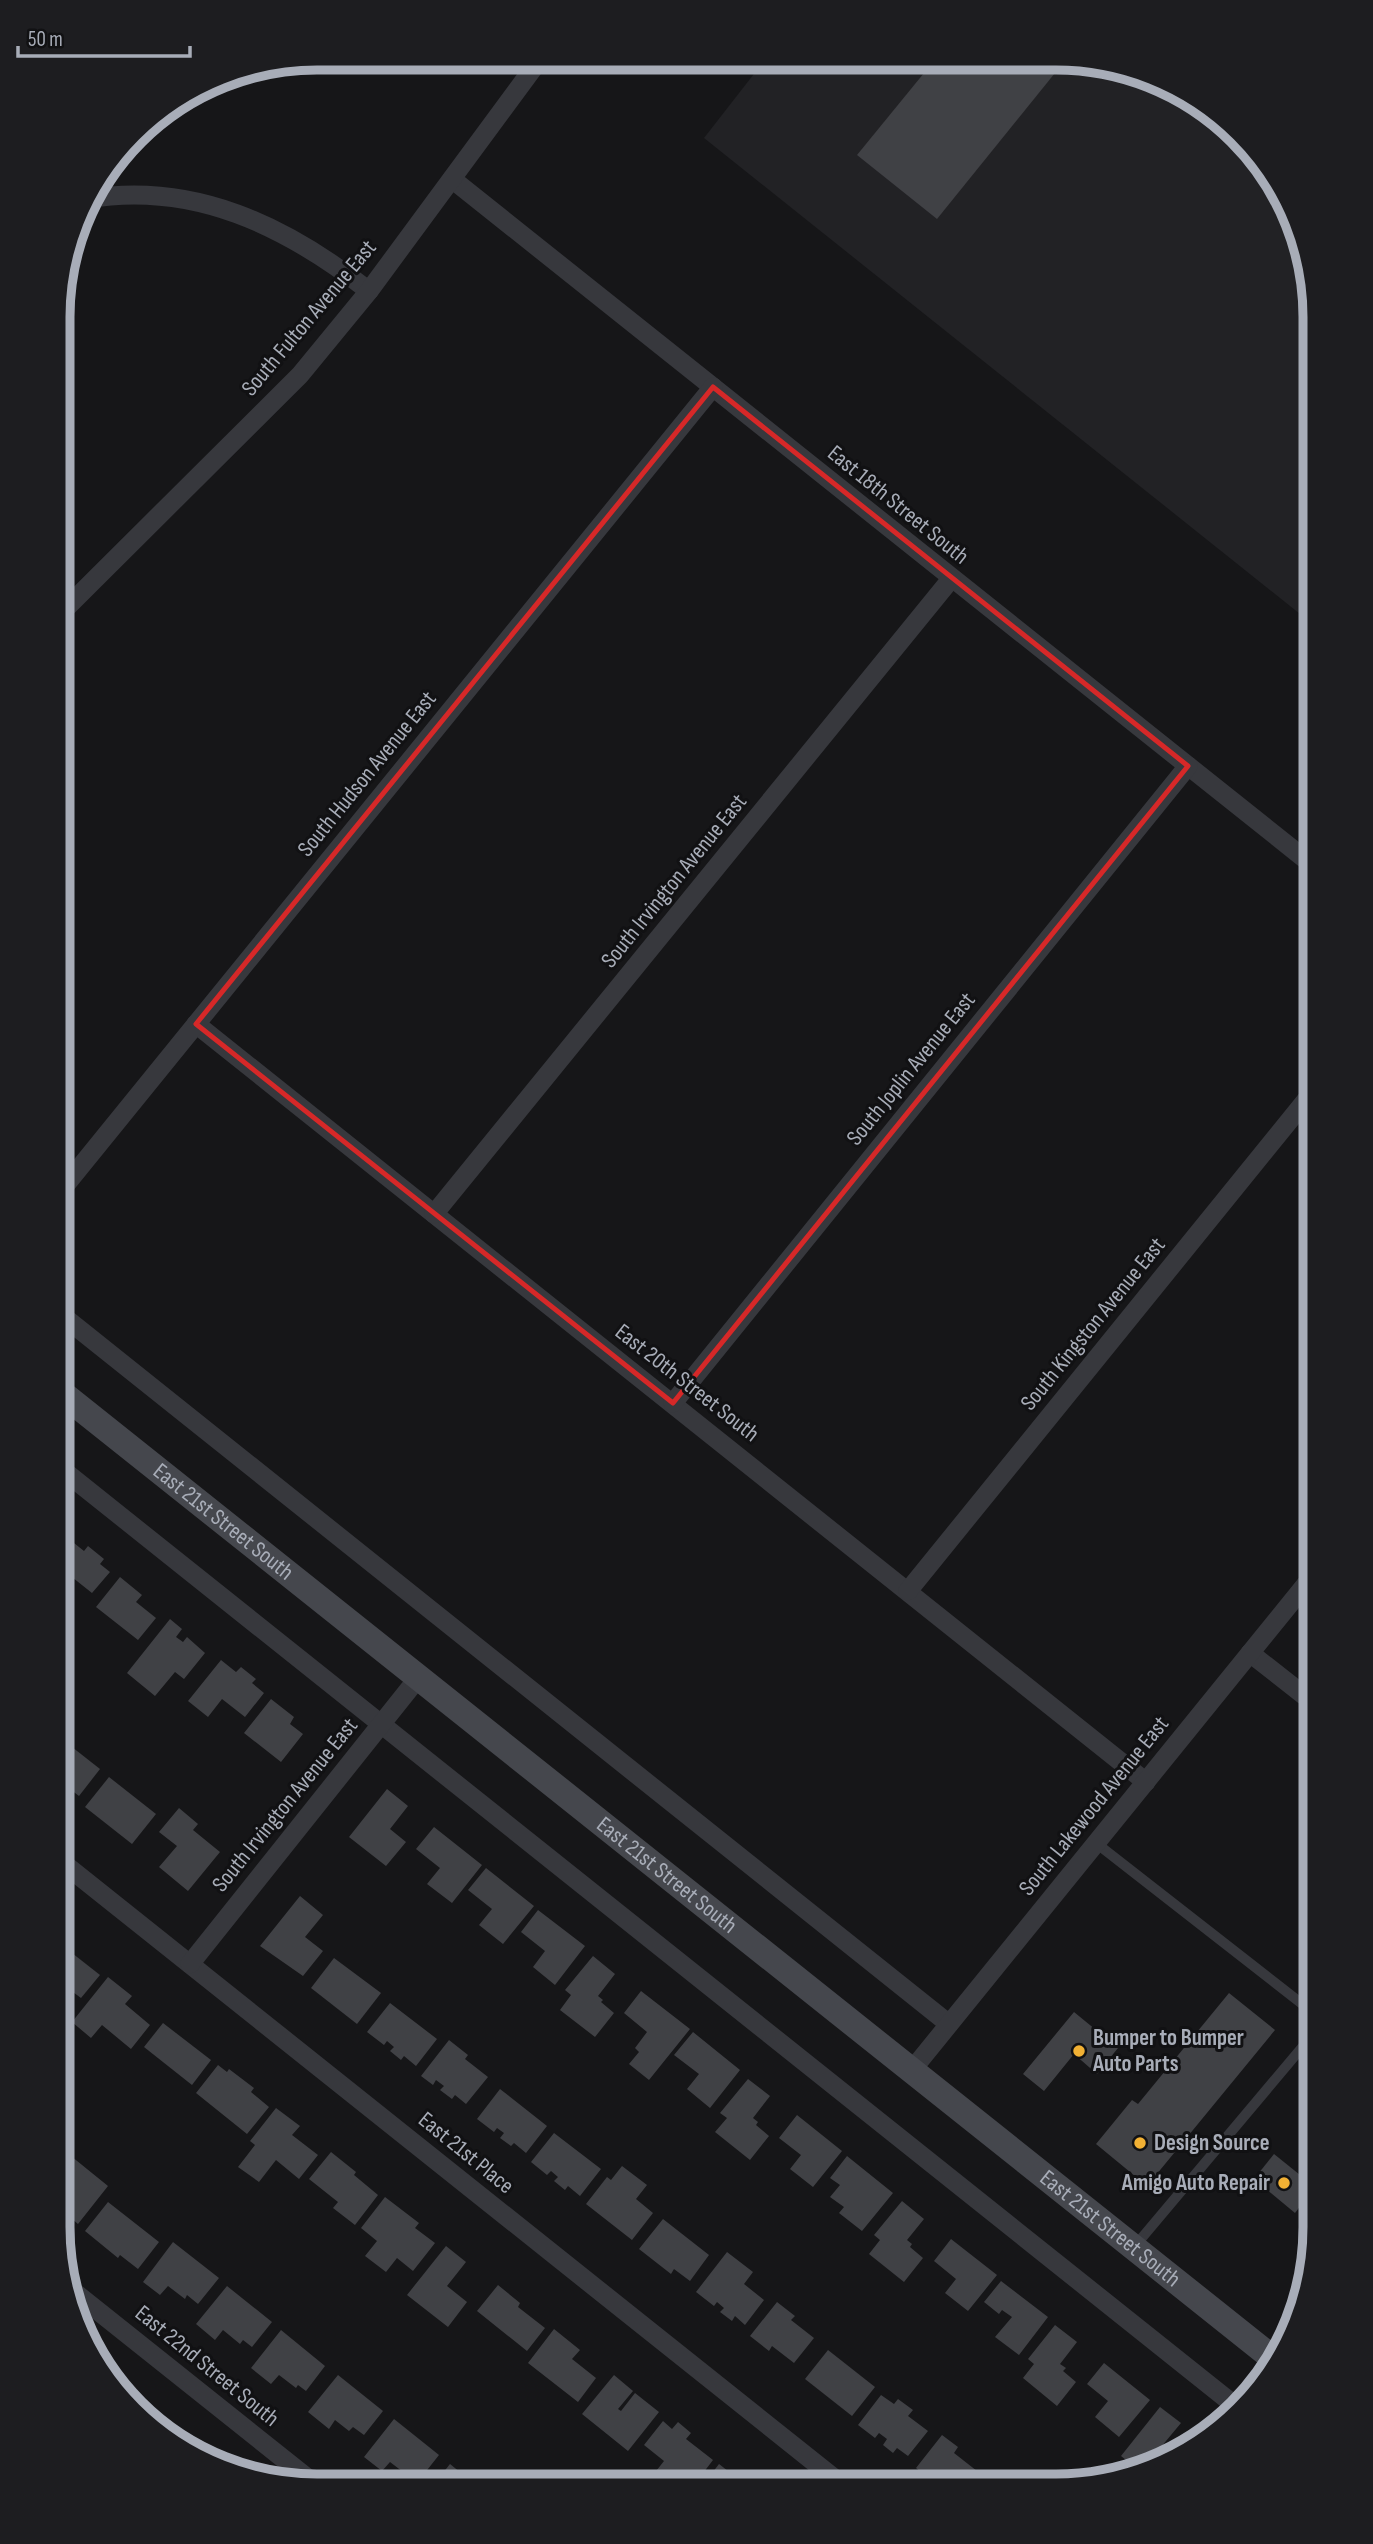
<svg xmlns="http://www.w3.org/2000/svg" width="1373" height="2544" viewBox="0 0 1373 2544" font-family="'Sofia Sans Condensed',sans-serif">
<style>
.built{fill:#222225}
.building{fill:#404145}
.lines{fill:none;stroke-linecap:round;stroke-linejoin:round}
.service{stroke:#37383d;stroke-width:10}
.minor{stroke:#37383d;stroke-width:19}
.secondary{stroke:#45474d;stroke-width:26}
.marked{fill:none;stroke:#d62828;stroke-width:5;stroke-linejoin:round}
.poi-dot{fill:#f2b134;stroke:#111113;stroke-width:2.5}
.labels{text-anchor:middle;dominant-baseline:central;stroke-width:6;stroke-linejoin:round;paint-order:stroke}
.street-label{font-size:23px;fill:#a8adb8;stroke:#111113}
.poi-label{font-size:23px;font-weight:bold;fill:#a8adb8;stroke:#111113;text-anchor:start}
.rim{fill:none;stroke:#a8adb8;stroke-width:9}
</style>
<rect width="100%" height="100%" fill="#161618"/>
<!-- built -->
<path class="built" d="M764,61L1107,63L1171,84L1227,122L1271,172L1301,233L1315,317V626L704,138Z"/>
<!-- building -->
<g class="building">
<path d="M933,62H1041L1055,73L937,219L857,155Z"/>
<path d="M69,1539L84,1551L88,1546L104,1559L100,1564L110,1572L92,1593L58,1566L59,1552Z"/>
<path d="M120,1577L142,1595L136,1602L156,1618L138,1640L96,1607Z"/>
<path d="M170,1619L182,1629L176,1637L183,1642L187,1637L205,1653L184,1679L175,1672L155,1696L127,1673Z"/>
<path d="M221,1660L236,1672L241,1667L256,1679L252,1683L264,1693L245,1717L222,1699L208,1717L188,1701Z"/>
<path d="M271,1699L294,1717L290,1724L303,1734L281,1762L244,1733Z"/>
<path d="M58,1736L100,1769L79,1796L58,1780Z"/>
<path d="M109,1777L156,1814L132,1844L85,1807Z"/>
<path d="M387,1789L408,1806L390,1829L406,1842L386,1866L349,1837Z"/>
<path d="M179,1808L198,1824L193,1830L220,1852L188,1891L159,1867L177,1846L159,1832Z"/>
<path d="M434,1827L482,1865L452,1903L427,1884L440,1868L416,1849Z"/>
<path d="M486,1868L534,1906L503,1944L479,1925L492,1909L468,1890Z"/>
<path d="M300,1896L323,1915L305,1937L323,1951L303,1976L260,1946Z"/>
<path d="M538,1910L585,1946L555,1985L533,1967L545,1951L521,1932Z"/>
<path d="M58,1942L100,1975L81,1998L58,1981Z"/>
<path d="M593,1956L615,1974L598,1996L603,2000L601,2002L614,2013L595,2037L560,2010L571,1995L565,1990Z"/>
<path d="M334,1958L381,1993L357,2024L311,1988Z"/>
<path d="M108,1977L132,1996L125,2004L150,2025L131,2049L102,2025L91,2038L72,2022Z"/>
<path d="M641,1991L690,2029L649,2080L629,2064L639,2052L635,2048L647,2032L624,2013Z"/>
<path d="M1229,1993L1275,2030L1147,2186L1096,2144L1132,2100L1138,2104Z"/>
<path d="M390,2003L437,2039L416,2066L404,2056L401,2060L390,2051L394,2047L387,2041L384,2045L367,2032Z"/>
<path d="M1074,2012L1118,2048L1097,2074L1074,2054L1044,2091L1023,2074Z"/>
<path d="M163,2023L211,2060L192,2085L144,2047Z"/>
<path d="M693,2032L740,2070L710,2108L687,2089L699,2074L674,2055Z"/>
<path d="M449,2040L468,2055L465,2059L488,2077L466,2104L455,2095L452,2099L440,2090L444,2086L436,2080L433,2085L421,2076Z"/>
<path d="M218,2065L227,2072L229,2069L254,2088L251,2092L269,2107L247,2134L196,2093Z"/>
<path d="M748,2079L770,2096L753,2118L758,2122L756,2125L769,2136L750,2160L715,2132L727,2118L720,2113Z"/>
<path d="M500,2089L547,2126L526,2153L514,2143L511,2146L500,2138L504,2133L497,2128L494,2132L477,2119Z"/>
<path d="M276,2108L300,2126L292,2135L318,2155L299,2179L276,2160L259,2182L238,2167L255,2145L250,2141Z"/>
<path d="M797,2115L842,2151L813,2187L790,2169L801,2155L779,2138Z"/>
<path d="M554,2133L601,2169L580,2196L568,2186L565,2190L554,2181L558,2177L551,2171L547,2175L531,2162Z"/>
<path d="M66,2152L108,2186L78,2224L58,2207L70,2189L58,2179V2162Z"/>
<path d="M331,2152L356,2172L354,2175L378,2195L355,2225L333,2208L338,2202L309,2179Z"/>
<path d="M1274,2154L1315,2187L1295,2213L1254,2179Z"/>
<path d="M847,2156L893,2193L862,2231L839,2213L844,2207L830,2197L840,2185L830,2178Z"/>
<path d="M622,2166L647,2185L636,2199L653,2213L632,2240L586,2204L607,2177L611,2180Z"/>
<path d="M385,2197L419,2223L415,2228L435,2243L413,2271L397,2258L386,2272L365,2256L377,2241L361,2228Z"/>
<path d="M902,2201L924,2219L907,2240L912,2244L910,2247L923,2258L904,2282L869,2254L880,2240L874,2235Z"/>
<path d="M108,2202L159,2242L138,2269L120,2255L118,2258L85,2231Z"/>
<path d="M663,2219L709,2255L690,2281L674,2269L671,2274L639,2249Z"/>
<path d="M951,2239L997,2275L968,2311L945,2293L956,2279L934,2261Z"/>
<path d="M173,2242L219,2278L198,2304L187,2295L185,2299L168,2286L160,2295L143,2282Z"/>
<path d="M446,2246L466,2262L447,2286L467,2302L448,2327L407,2295Z"/>
<path d="M727,2252L753,2272L744,2284L764,2300L745,2325L735,2316L732,2321L720,2312L724,2308L717,2302L714,2306L696,2292Z"/>
<path d="M1001,2281L1048,2317L1019,2355L995,2337L1012,2317L1002,2310L999,2314L984,2302Z"/>
<path d="M498,2285L520,2303L518,2307L545,2328L527,2351L477,2311Z"/>
<path d="M227,2286L272,2322L252,2347L243,2340L240,2344L223,2330L215,2340L196,2324Z"/>
<path d="M777,2302L795,2316L791,2320L814,2338L794,2363L772,2346L769,2351L750,2336Z"/>
<path d="M1055,2325L1077,2342L1060,2364L1066,2368L1063,2371L1076,2382L1057,2406L1023,2378L1034,2364L1028,2359Z"/>
<path d="M554,2329L580,2350L572,2359L596,2378L578,2402L528,2363Z"/>
<path d="M281,2330L325,2366L306,2391L298,2385L296,2388L279,2375L271,2384L251,2368Z"/>
<path d="M828,2350L875,2387L852,2416L805,2379Z"/>
<path d="M1104,2363L1150,2400L1119,2437L1095,2417L1108,2401L1087,2384Z"/>
<path d="M338,2375L383,2411L364,2435L353,2427L349,2431L335,2420L329,2429L308,2412Z"/>
<path d="M614,2375L633,2391L618,2409L621,2411L635,2393L659,2412L628,2451L582,2414Z"/>
<path d="M881,2395L894,2404L898,2399L913,2410L908,2416L928,2431L908,2456L897,2448L893,2453L883,2445L887,2439L879,2433L875,2438L858,2425Z"/>
<path d="M1160,2407L1181,2423L1161,2447L1167,2452L1165,2455L1169,2457L1141,2472L1121,2456Z"/>
<path d="M394,2419L439,2455L420,2479L410,2471L407,2475L390,2462L382,2471L364,2457Z"/>
<path d="M663,2421L672,2429L678,2422L691,2433L686,2439L713,2460L694,2485H655L649,2480L664,2461L644,2445Z"/>
<path d="M942,2435L958,2447L954,2453L977,2471L965,2486H937L933,2482L937,2478L930,2473L927,2477L916,2468Z"/>
<path d="M450,2464L476,2485L434,2484Z"/>
<path d="M719,2464L746,2485H703Z"/>
</g>
<g class="lines">
<!-- service -->
<g class="service">
<path d="M1096,1843L1315,2014"/>
<path d="M1135,2246L1315,2032"/>
</g>
<!-- minor -->
<g class="minor">
<path d="M452,179L1315,867"/>
<path d="M87,199C194,181 286,226 369,291"/>
<path d="M60,614L300,375L369,291L540,59"/>
<path d="M196,1024L1146,1782"/>
<path d="M59,1193L713,387"/>
<path d="M434,1214L951,579"/>
<path d="M59,1313L949,2024"/>
<path d="M673,1403L1188,766"/>
<path d="M59,1467L1238,2408"/>
<path d="M908,1591L1315,1089"/>
<path d="M1250,1653L1315,1704"/>
<path d="M58,1859L844,2486"/>
<path d="M190,1964L418,1678"/>
<path d="M912,2070L1315,1573"/>
<path d="M68,2287L315,2484"/>
</g>
<!-- secondary -->
<path class="secondary" id="s1" d="M59,1391L1275,2360"/>
</g>
<!-- marked area -->
<path class="marked" d="M713,387L1188,766L673,1403L196,1024Z"/>
<!-- markers -->
<g class="poi-dot">
<circle cx="1079" cy="2051" r="7"/>
<circle cx="1140" cy="2143" r="7"/>
<circle cx="1284" cy="2183" r="7"/>
</g>
<g class="labels">
<!-- street labels -->
<g class="street-label">
<text transform="translate(309 318) rotate(-50)">South Fulton Avenue East</text>
<text transform="translate(898 505) rotate(39)">East 18th Street South</text>
<text transform="translate(367 774) rotate(-51)">South Hudson Avenue East</text>
<text transform="translate(674 881) rotate(-51)">South Irvington Avenue East</text>
<text transform="translate(911 1069) rotate(-51)">South Joplin Avenue East</text>
<text transform="translate(1093 1324) rotate(-51)">South Kingston Avenue East</text>
<text transform="translate(687 1383) rotate(38)">East 20th Street South</text>
<text stroke="none"><textPath href="#s1" startOffset="210">East 21st Street South</textPath></text>
<text transform="translate(285 1805) rotate(-51)">South Irvington Avenue East</text>
<text transform="translate(1094 1806) rotate(-51)">South Lakewood Avenue East</text>
<text stroke="none"><textPath href="#s1" startOffset="777">East 21st Street South</textPath></text>
<text transform="translate(466 2153) rotate(39)">East 21st Place</text>
<text stroke="none"><textPath href="#s1" startOffset="1344">East 21st Street South</textPath></text>
<text transform="translate(207 2366) rotate(39)">East 22nd Street South</text>
</g>
<!-- poi labels -->
<g class="poi-label">
<text x="1093" y="2038">Bumper to Bumper<tspan x="1093" dy="26">Auto Parts</tspan></text>
<text x="1154" y="2143">Design Source</text>
<text x="1270" y="2183" text-anchor="end">Amigo Auto Repair</text>
</g>
</g>
<!-- crop -->
<path d="M0 0H1373V2544H0ZM317 70H1056A247 247 0 0 1 1303 317V2227A247 247 0 0 1 1056 2474H317A247 247 0 0 1 70 2227V317A247 247 0 0 1 317 70Z" fill="#1d1d20" fill-rule="evenodd"/>
<path class="rim" d="M317 70H1056A247 247 0 0 1 1303 317V2227A247 247 0 0 1 1056 2474H317A247 247 0 0 1 70 2227V317A247 247 0 0 1 317 70Z"/>
<!-- scale -->
<path d="M18 46v10h172v-10" fill="none" stroke="#a8adb8" stroke-width="3.5"/>
<text x="28" y="46" font-size="21" fill="#a8adb8" stroke="#111113" stroke-width="5" paint-order="stroke">50 m</text>
</svg>
